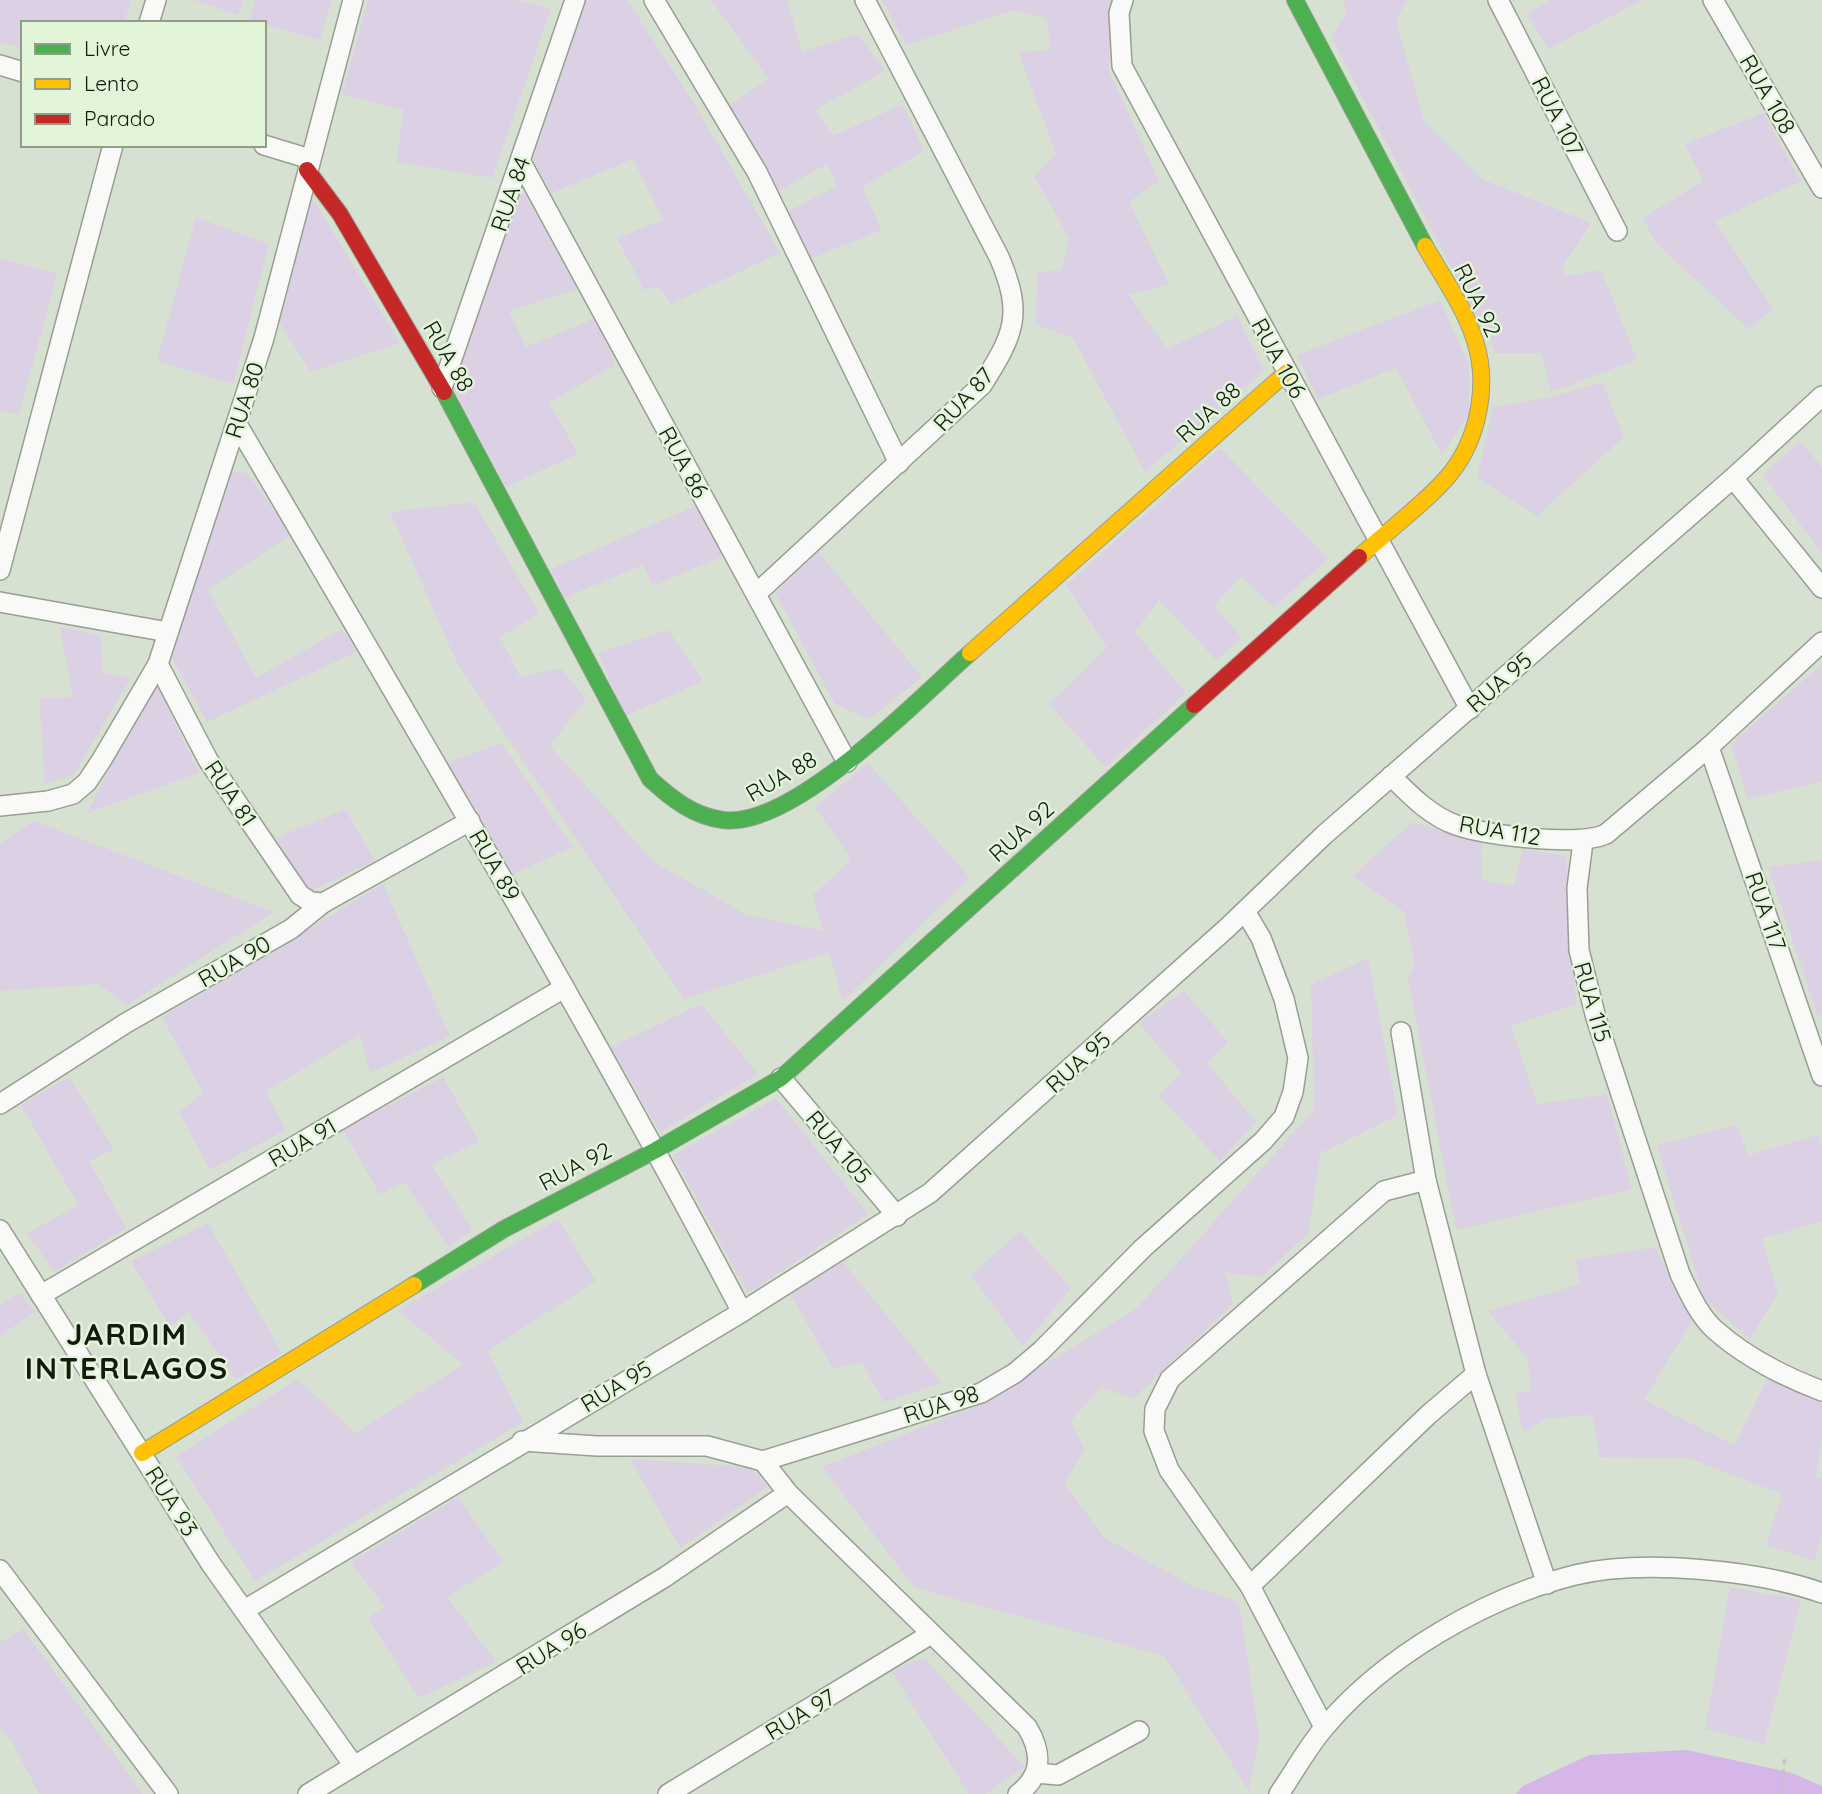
<svg xmlns="http://www.w3.org/2000/svg" width="1822" height="1794" viewBox="0 0 1822 1794" font-family="Quicksand,sans-serif">
<style>
.green{fill:#dcd0e5}
.water{fill:#d6b6e9}
.lines{fill:none;stroke-linecap:round;stroke-linejoin:round}
.street-casing{stroke:#979e93;stroke-width:22}
.fast-casing{stroke:#979e93;stroke-width:18}
.slow-casing{stroke:#979e93;stroke-width:18}
.jam-casing{stroke:#979e93;stroke-width:18}
.path{stroke:#c2c5c1;stroke-width:3.5;stroke-dasharray:5 5;stroke-linecap:butt}
.street{stroke:#f9faf8;stroke-width:19}
.fast{stroke:#4caf50;stroke-width:16}
.slow{stroke:#ffc107;stroke-width:16}
.jam{stroke:#c62828;stroke-width:16}
.labels{text-anchor:middle;dominant-baseline:central;stroke-width:5;stroke-linejoin:round;paint-order:stroke}
.street-label{font-size:23px;fill:#141a10;stroke:#e2f5d9}
.district-label{font-size:30px;font-weight:bold;letter-spacing:2px;fill:#141a10;stroke:#e2f5d9}
</style>
<rect width="100%" height="100%" fill="#d7e1d2"/>
<!-- green -->
<g class="green">
<path d="M0,0H131L124,23H23V48L0,42Z"/>
<path d="M193,0H243L238,15Z"/>
<path d="M256,0H332L320,40L249,20Z"/>
<path d="M368,0H518L551,9L492,178L397,162L403,110L342,94Z"/>
<path d="M586,0H627L694,103L780,253L671,304L660,287L644,290L617,238L663,220L633,159L552,193L533,160Z"/>
<path d="M711,0H787L802,52L858,34L885,71L815,110L833,136L903,104L924,151L862,187L882,230L812,258L787,212L837,186L828,164L776,192L728,106L769,79Z"/>
<path d="M882,0H1110L1109,71L1159,181L1129,202L1169,284L1129,295L1167,349L1237,316L1264,371L1145,472L1073,338L1036,325L1037,272L1061,270L1069,238L1034,176L1056,154L1018,52L1050,50L1047,18L1014,10L906,45Z"/>
<path d="M1344,0H1407L1396,20L1424,121L1482,179L1591,223L1563,266L1565,276L1601,270L1637,360L1551,392L1541,353H1496L1331,37L1346,14Z"/>
<path d="M1550,0H1642L1548,49L1527,14Z"/>
<path d="M1763,113L1801,181L1715,221L1773,309L1749,329L1656,243L1643,218L1703,181L1685,144Z"/>
<path d="M524,192L578,289L509,311L526,347L598,317L615,365L549,402L578,454L506,487L451,384L516,200Z"/>
<path d="M310,194L400,343L311,372L279,322Z"/>
<path d="M196,217L269,244L233,384L157,361Z"/>
<path d="M0,258L57,274L19,415L0,410Z"/>
<path d="M1440,300L1469,365V413L1442,455L1396,368L1318,399L1297,355Z"/>
<path d="M1602,382L1624,437L1537,516L1477,478L1493,407L1551,397Z"/>
<path d="M1800,441L1822,467V553L1763,475Z"/>
<path d="M1220,448L1328,558L1274,608L1241,577L1214,606L1242,638L1216,660L1159,600L1135,632L1186,693L1105,767L1049,704L1107,648L1066,585Z"/>
<path d="M231,471L247,473L292,534L208,590L256,678L342,629L358,651L207,722L170,654Z"/>
<path d="M474,502L539,613L500,637L520,677L561,668L586,699L550,746L654,862L747,915L823,931L813,895L851,859L815,807L868,763L970,878L843,1001L829,953L684,999L457,663L390,512Z"/>
<path d="M697,505L728,554L653,586L643,565L564,598L551,569Z"/>
<path d="M815,548L922,677L869,719L835,704L775,593Z"/>
<path d="M60,627L100,635L103,673L131,678L74,774L45,784L39,698L73,697Z"/>
<path d="M668,630L703,681L625,716L598,653Z"/>
<path d="M1822,664V781L1748,799L1731,744Z"/>
<path d="M155,681L199,773L87,813Z"/>
<path d="M501,743L573,847L513,874L448,763Z"/>
<path d="M345,809L375,861L310,891L276,838Z"/>
<path d="M34,821L274,912L127,1005L97,984L0,991V843Z"/>
<path d="M1412,822L1481,843L1482,880L1514,886L1523,849L1566,856L1576,1004L1511,1026L1537,1104L1607,1094L1632,1189L1456,1230L1408,978L1415,965L1404,912L1353,876Z"/>
<path d="M1822,860V1015L1818,1016L1768,867Z"/>
<path d="M383,884L450,1036L370,1073L360,1035L266,1091L286,1130L210,1170L179,1112L203,1093L162,1017Z"/>
<path d="M1368,958L1398,1115L1321,1153L1308,1233L1262,1277L1226,1273L1233,1304L1133,1399L1101,1387L1071,1421L1085,1450L1064,1484L1105,1538L1191,1585L1239,1602L1259,1736L1249,1791L1164,1656L915,1588L822,1467L976,1406L1136,1309L1314,1110L1311,985Z"/>
<path d="M1184,991L1228,1042L1207,1063L1256,1122L1220,1161L1159,1096L1181,1073L1139,1023Z"/>
<path d="M701,1004L758,1074L660,1132L611,1047Z"/>
<path d="M69,1077L114,1149L89,1161L126,1228L54,1272L27,1233L78,1205L21,1105Z"/>
<path d="M443,1077L479,1141L431,1165L473,1230L448,1247L404,1182L380,1195L343,1129Z"/>
<path d="M776,1098L868,1214L748,1293L673,1155Z"/>
<path d="M1737,1125L1748,1155L1818,1135L1822,1147V1221L1762,1239L1778,1293L1750,1339L1704,1299L1657,1145Z"/>
<path d="M558,1219L596,1281L488,1351L523,1422L255,1581L176,1456L298,1379L355,1433L463,1365L398,1310Z"/>
<path d="M208,1223L282,1353L236,1380L189,1312L170,1327L131,1261Z"/>
<path d="M1020,1231L1071,1288L1023,1346L971,1275Z"/>
<path d="M1655,1247L1693,1319L1644,1400L1735,1445L1768,1377L1822,1404V1437L1816,1477L1822,1478V1533L1815,1561L1766,1545L1782,1494L1688,1458L1600,1457L1592,1415L1548,1418L1523,1432L1515,1394L1531,1390L1527,1358L1488,1311L1580,1284L1575,1260Z"/>
<path d="M843,1262L942,1383L884,1402L862,1363L832,1368L791,1294Z"/>
<path d="M20,1293L35,1312L0,1336V1305Z"/>
<path d="M630,1459L750,1467L769,1486L680,1548Z"/>
<path d="M458,1497L503,1562L447,1597L496,1662L419,1698L368,1618L385,1607L351,1562Z"/>
<path d="M1730,1587L1801,1600L1764,1744L1705,1729Z"/>
<path d="M23,1629L143,1794H39L12,1742L0,1728V1642Z"/>
<path d="M924,1658L1025,1767L985,1794H969L891,1671Z"/>
</g>
<!-- water -->
<path class="water" d="M1687,1750L1792,1773L1822,1786V1794H1516L1523,1786L1589,1755Z"/>
<g class="lines">
<!-- street casing -->
<g class="street-casing">
<g id="street">
<path d="M654,0L757,172L899,463"/>
<path d="M1123,0L1119,13L1122,66L1470,709"/>
<path d="M1498,0L1617,231"/>
<path d="M1713,0L1822,188"/>
<path d="M149,23L156,0"/>
<path d="M0,65L23,72"/>
<path d="M264,145L310,159"/>
<path d="M521,162L847,762"/>
<path d="M442,388L575,0"/>
<path d="M237,424C409,718 583,1010 742,1312"/>
<path d="M1733,478L1822,588"/>
<path d="M0,570L113,145"/>
<path d="M757,593L982,385C1014,334 1024,315 999,257L865,0"/>
<path d="M0,602L168,632"/>
<path d="M158,664L208,760L300,895L311,902L323,903"/>
<path d="M1709,747L1822,1076"/>
<path d="M1391,776C1409,794 1430,816 1456,825C1486,835 1577,847 1606,834L1709,747L1822,642"/>
<path d="M0,806L48,801L73,794L87,782L101,761L158,664L264,338L353,0"/>
<path d="M1583,842L1577,888L1579,950L1596,1018L1680,1274C1689,1293 1699,1315 1714,1329C1744,1356 1785,1377 1822,1391"/>
<path d="M1401,1032L1426,1180L1476,1374L1547,1584"/>
<path d="M781,1078L897,1216"/>
<path d="M0,1104L126,1023L291,929L323,903L470,821"/>
<path d="M0,1230L211,1564L354,1766"/>
<path d="M41,1295L564,988"/>
<path d="M522,1441L597,1446H707L763,1461"/>
<path d="M763,1461L981,1393L1015,1373L1041,1351L1143,1248L1263,1141L1284,1117L1293,1092L1298,1058L1284,999L1261,938L1245,911"/>
<path d="M763,1461L788,1493L1027,1727C1042,1752 1043,1775 1018,1794"/>
<path d="M0,1570L168,1794"/>
<path d="M1250,1586L1428,1415L1476,1374"/>
<path d="M246,1609L742,1312L930,1193L1227,928L1324,835L1733,478L1822,396"/>
<path d="M1324,1727L1250,1586L1169,1470L1154,1431L1155,1409L1170,1379L1384,1191L1426,1180"/>
<path d="M1036,1773L1058,1775L1139,1731"/>
<path d="M308,1794L665,1577L788,1493"/>
<path d="M668,1794L931,1634"/>
<path d="M1279,1794C1294,1772 1307,1748 1324,1728C1383,1657 1486,1597 1575,1575C1642,1559 1757,1570 1822,1593"/>
</g>
</g>
<!-- fast casing -->
<g class="fast-casing">
<g id="fast">
<path d="M1295,0L1425,246"/>
<path d="M444,392L650,779C672,799 693,816 723,820C793,829 919,698 970,653"/>
<path d="M414,1285L504,1229L656,1150L781,1078L1194,705"/>
</g>
</g>
<!-- slow casing -->
<g class="slow-casing">
<g id="slow">
<path d="M1359,557C1386,532 1428,501 1450,474C1479,438 1489,384 1475,341C1466,310 1441,274 1425,246"/>
<path d="M970,653L1287,372"/>
<path d="M142,1453L414,1285"/>
</g>
</g>
<!-- jam casing -->
<g class="jam-casing">
<g id="jam">
<path d="M307,170L340,214L444,392"/>
<path d="M1194,705L1359,557"/>
</g>
</g>
<!-- path -->
<path class="path" d="M1780,1794L1785,1757"/>
<!-- street -->
<use href="#street" class="street"/>
<!-- fast -->
<use href="#fast" class="fast"/>
<!-- slow -->
<use href="#slow" class="slow"/>
<!-- jam -->
<use href="#jam" class="jam"/>
</g>
<g class="labels">
<!-- street labels -->
<g class="street-label">
<text transform="translate(1768 94) rotate(60)">RUA 108</text>
<text transform="translate(1558 116) rotate(63)">RUA 107</text>
<text transform="translate(510 194) rotate(-71)">RUA 84</text>
<text transform="translate(1478 300) rotate(64)">RUA 92</text>
<text transform="translate(449 356) rotate(60)">RUA 88</text>
<text transform="translate(1279 358) rotate(61)">RUA 106</text>
<text transform="translate(963 399) rotate(-48)">RUA 87</text>
<text transform="translate(244 400) rotate(-72)">RUA 80</text>
<text transform="translate(1208 412) rotate(-42)">RUA 88</text>
<text transform="translate(684 462) rotate(61)">RUA 86</text>
<text transform="translate(1499 682) rotate(-41)">RUA 95</text>
<text transform="translate(781 776) rotate(-30)">RUA 88</text>
<text transform="translate(231 793) rotate(56)">RUA 81</text>
<text transform="translate(1500 830) rotate(10)">RUA 112</text>
<text transform="translate(1021 831) rotate(-42)">RUA 92</text>
<text transform="translate(495 865) rotate(60)">RUA 89</text>
<text transform="translate(1766 911) rotate(71)">RUA 117</text>
<text transform="translate(234 961) rotate(-30)">RUA 90</text>
<text transform="translate(1593 1002) rotate(74)">RUA 115</text>
<text transform="translate(1078 1062) rotate(-42)">RUA 95</text>
<text transform="translate(302 1142) rotate(-30)">RUA 91</text>
<text transform="translate(839 1147) rotate(50)">RUA 105</text>
<text transform="translate(575 1166) rotate(-28)">RUA 92</text>
<text transform="translate(616 1386) rotate(-31)">RUA 95</text>
<text transform="translate(941 1404) rotate(-18)">RUA 98</text>
<text transform="translate(172 1501) rotate(58)">RUA 93</text>
<text transform="translate(551 1648) rotate(-32)">RUA 96</text>
<text transform="translate(800 1714) rotate(-31)">RUA 97</text>
</g>
<!-- district labels -->
<g class="district-label">
<text x="127" y="1334">JARDIM<tspan x="127" dy="34">INTERLAGOS</tspan></text>
</g>
</g>
<!-- legend -->
<rect x="21" y="21" width="245" height="126" fill="#e2f5d9" stroke="#909d89" stroke-width="2"/>
<rect x="35" y="44" width="35" height="10" fill="#4caf50" stroke="#909d89" stroke-width="2"/>
<text x="84" y="56" font-size="21" fill="#141a10">Livre</text>
<rect x="35" y="79" width="35" height="10" fill="#ffc107" stroke="#909d89" stroke-width="2"/>
<text x="84" y="91" font-size="21" fill="#141a10">Lento</text>
<rect x="35" y="114" width="35" height="10" fill="#c62828" stroke="#909d89" stroke-width="2"/>
<text x="84" y="126" font-size="21" fill="#141a10">Parado</text>
</svg>
